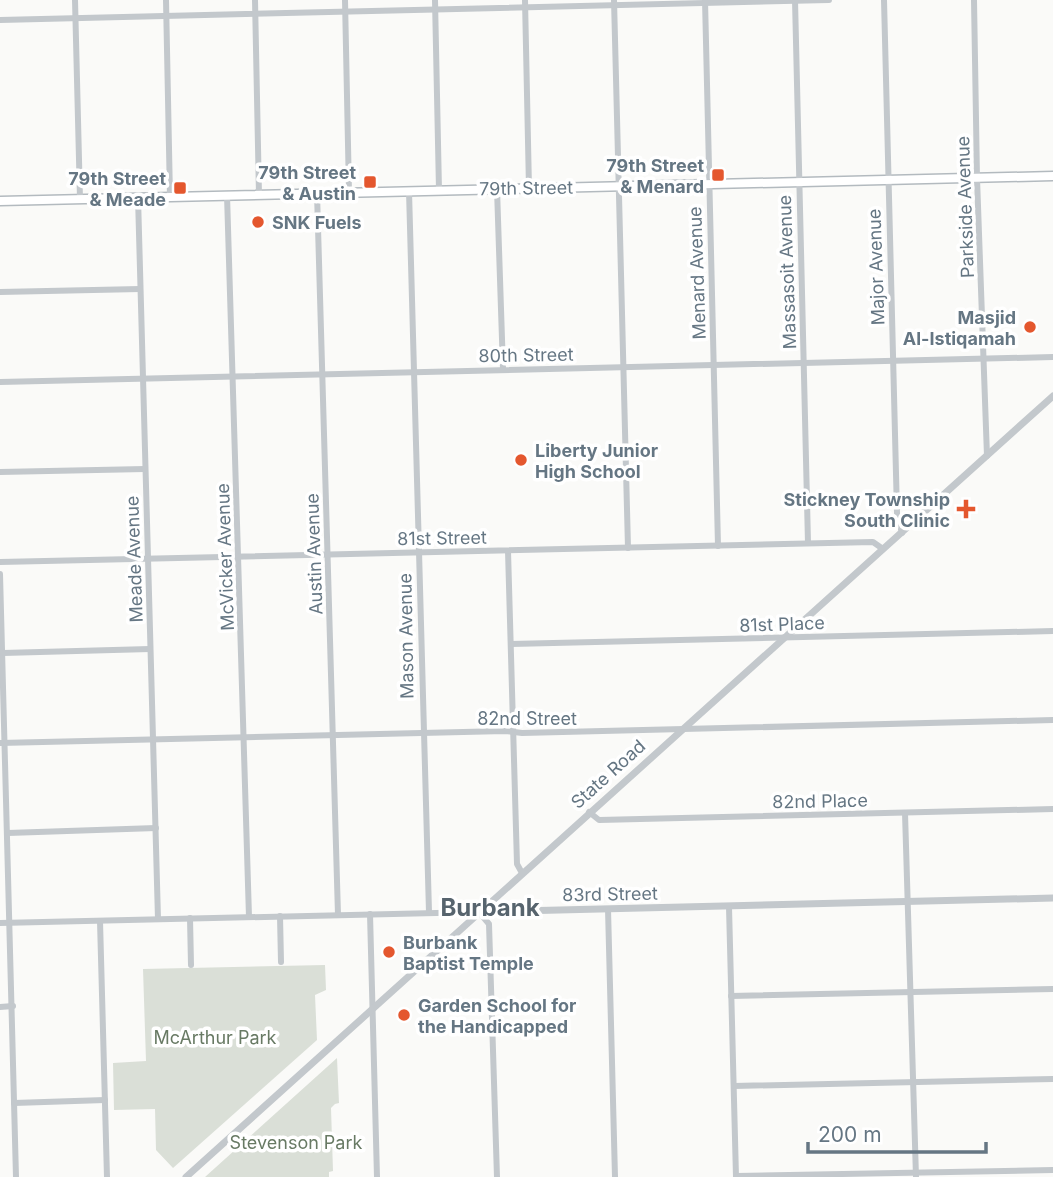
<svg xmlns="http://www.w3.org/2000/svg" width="1053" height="1177" viewBox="0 0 1053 1177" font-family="Inter,sans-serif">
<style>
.green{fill:#dadfd7}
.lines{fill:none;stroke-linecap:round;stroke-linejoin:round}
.secondary-casing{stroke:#b3babf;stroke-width:11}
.minor{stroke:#c3c8cc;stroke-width:6}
.tertiary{stroke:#c3c8cc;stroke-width:7}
.secondary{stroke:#fff;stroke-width:8}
.poi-dot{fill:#e4572e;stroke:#fff;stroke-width:2.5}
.labels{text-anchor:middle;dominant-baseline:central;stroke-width:7;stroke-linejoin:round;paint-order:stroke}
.poi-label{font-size:18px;font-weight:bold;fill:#657683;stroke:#fff;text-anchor:end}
.street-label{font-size:18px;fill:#657683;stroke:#fff}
.park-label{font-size:18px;fill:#687a64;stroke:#fff}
.district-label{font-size:24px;font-weight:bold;fill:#57646e;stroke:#fff}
</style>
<rect width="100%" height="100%" fill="#fafaf8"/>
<!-- green -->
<g class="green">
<path d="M325,965L326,990L315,995L317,1040L173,1168L156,1150L155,1109L114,1110L113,1063L146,1061L143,969Z"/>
<path d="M337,1058L339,1103L335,1104L331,1108L333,1171L329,1172V1177H205Z"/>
</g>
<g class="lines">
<!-- secondary casing -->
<g class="secondary-casing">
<path id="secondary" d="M0,201L1053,176"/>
</g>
<!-- minor -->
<g class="minor">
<path d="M75,0L80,199"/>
<path d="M166,0L170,197"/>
<path d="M255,0L259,195"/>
<path d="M345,0L349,192"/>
<path d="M435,0L439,190"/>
<path d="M525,0L529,188"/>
<path d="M614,0L628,548"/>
<path d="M705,0L718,546"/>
<path d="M795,0L808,543"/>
<path d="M884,0L897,513L902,533"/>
<path d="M974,0L977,178L987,456"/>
<path d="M0,20L829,0"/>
<path d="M497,189L503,369"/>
<path d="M409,191L429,912"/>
<path d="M317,193L338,915"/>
<path d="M227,195L249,917"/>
<path d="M138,197L158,919"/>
<path d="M0,292L140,289"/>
<path d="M0,382L1053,357"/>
<path d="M0,472L145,469"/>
<path d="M508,551L517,864L522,873"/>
<path d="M0,562L873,542L883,549"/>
<path d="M0,574L16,1177"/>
<path d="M511,644L1053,631"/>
<path d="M3,653L150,649"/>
<path d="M0,743L505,731L522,733L1053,720"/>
<path d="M589,812L599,820L1053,809"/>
<path d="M905,813L916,1177"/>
<path d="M8,833L156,828"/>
<path d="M729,907L736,1177"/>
<path d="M608,909L615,1177"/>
<path d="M370,914L377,1177"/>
<path d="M280,916L281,962"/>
<path d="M190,918L191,965"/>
<path d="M100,921L107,1177"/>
<path d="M0,923L479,912L489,924L497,1177"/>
<path d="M731,996L1053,989"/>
<path d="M0,1007L13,1006"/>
<path d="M734,1086L1053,1079"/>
<path d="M14,1103L105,1100"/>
<path d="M736,1176L1053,1170"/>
</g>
<!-- tertiary -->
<g class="tertiary">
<path d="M480,912L1053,898"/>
<path d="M186,1177L1053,396"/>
</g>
<!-- secondary -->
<use href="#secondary" class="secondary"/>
</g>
<!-- markers -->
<g class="poi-dot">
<rect x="711" y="168" width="14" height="14" rx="3.5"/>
<rect x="363" y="175" width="14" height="14" rx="3.5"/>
<rect x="173" y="181" width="14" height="14" rx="3.5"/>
<circle cx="258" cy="222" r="7"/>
<circle cx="1030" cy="327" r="7"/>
<circle cx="521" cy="460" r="7"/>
<path d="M962.5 498.5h7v7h7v7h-7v7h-7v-7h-7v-7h7z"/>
<circle cx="389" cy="952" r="7"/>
<circle cx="404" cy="1015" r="7"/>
</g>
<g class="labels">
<!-- poi labels -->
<g class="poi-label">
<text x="704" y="165">79th Street<tspan x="704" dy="21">&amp; Menard</tspan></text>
<text x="356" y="172">79th Street<tspan x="356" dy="21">&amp; Austin</tspan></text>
<text x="166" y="178">79th Street<tspan x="166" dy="21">&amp; Meade</tspan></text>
<text x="272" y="222" text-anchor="start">SNK Fuels</text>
<text x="1016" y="317">Masjid<tspan x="1016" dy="21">Al-Istiqamah</tspan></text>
<text x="535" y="450" text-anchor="start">Liberty Junior<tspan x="535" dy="21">High School</tspan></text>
<text x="950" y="499">Stickney Township<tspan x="950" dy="21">South Clinic</tspan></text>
<text x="403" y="942" text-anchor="start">Burbank<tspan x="403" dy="21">Baptist Temple</tspan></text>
<text x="418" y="1005" text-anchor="start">Garden School for<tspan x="418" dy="21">the Handicapped</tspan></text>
</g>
<!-- street labels -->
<g class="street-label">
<text transform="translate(526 188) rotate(-1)">79th Street</text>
<text transform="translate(965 207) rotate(-92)">Parkside Avenue</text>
<text transform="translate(876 267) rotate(-92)">Major Avenue</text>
<text transform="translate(787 272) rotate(-92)">Massasoit Avenue</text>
<text transform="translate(697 273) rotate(-92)">Menard Avenue</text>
<text transform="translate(526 355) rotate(-1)">80th Street</text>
<text transform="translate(442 538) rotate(-1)">81st Street</text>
<text transform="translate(314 554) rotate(-92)">Austin Avenue</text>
<text transform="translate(225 557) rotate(-92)">McVicker Avenue</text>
<text transform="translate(134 559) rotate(-92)">Meade Avenue</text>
<text transform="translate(782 624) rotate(-2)">81st Place</text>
<text transform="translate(406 636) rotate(-91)">Mason Avenue</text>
<text x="527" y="718">82nd Street</text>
<text transform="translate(608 774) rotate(-42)">State Road</text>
<text transform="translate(820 801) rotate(-1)">82nd Place</text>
<text transform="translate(610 894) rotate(-1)">83rd Street</text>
</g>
<!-- park labels -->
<g class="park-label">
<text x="215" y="1037">McArthur Park</text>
<text x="296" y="1142">Stevenson Park</text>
</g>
<!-- district labels -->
<g class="district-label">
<text x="490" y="907">Burbank</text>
</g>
</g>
<!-- scale -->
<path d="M808 1142v10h178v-10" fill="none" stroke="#657683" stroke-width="3.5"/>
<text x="818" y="1142" font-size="21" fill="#657683" stroke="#ffffff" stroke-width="5" paint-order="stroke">200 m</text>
</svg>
